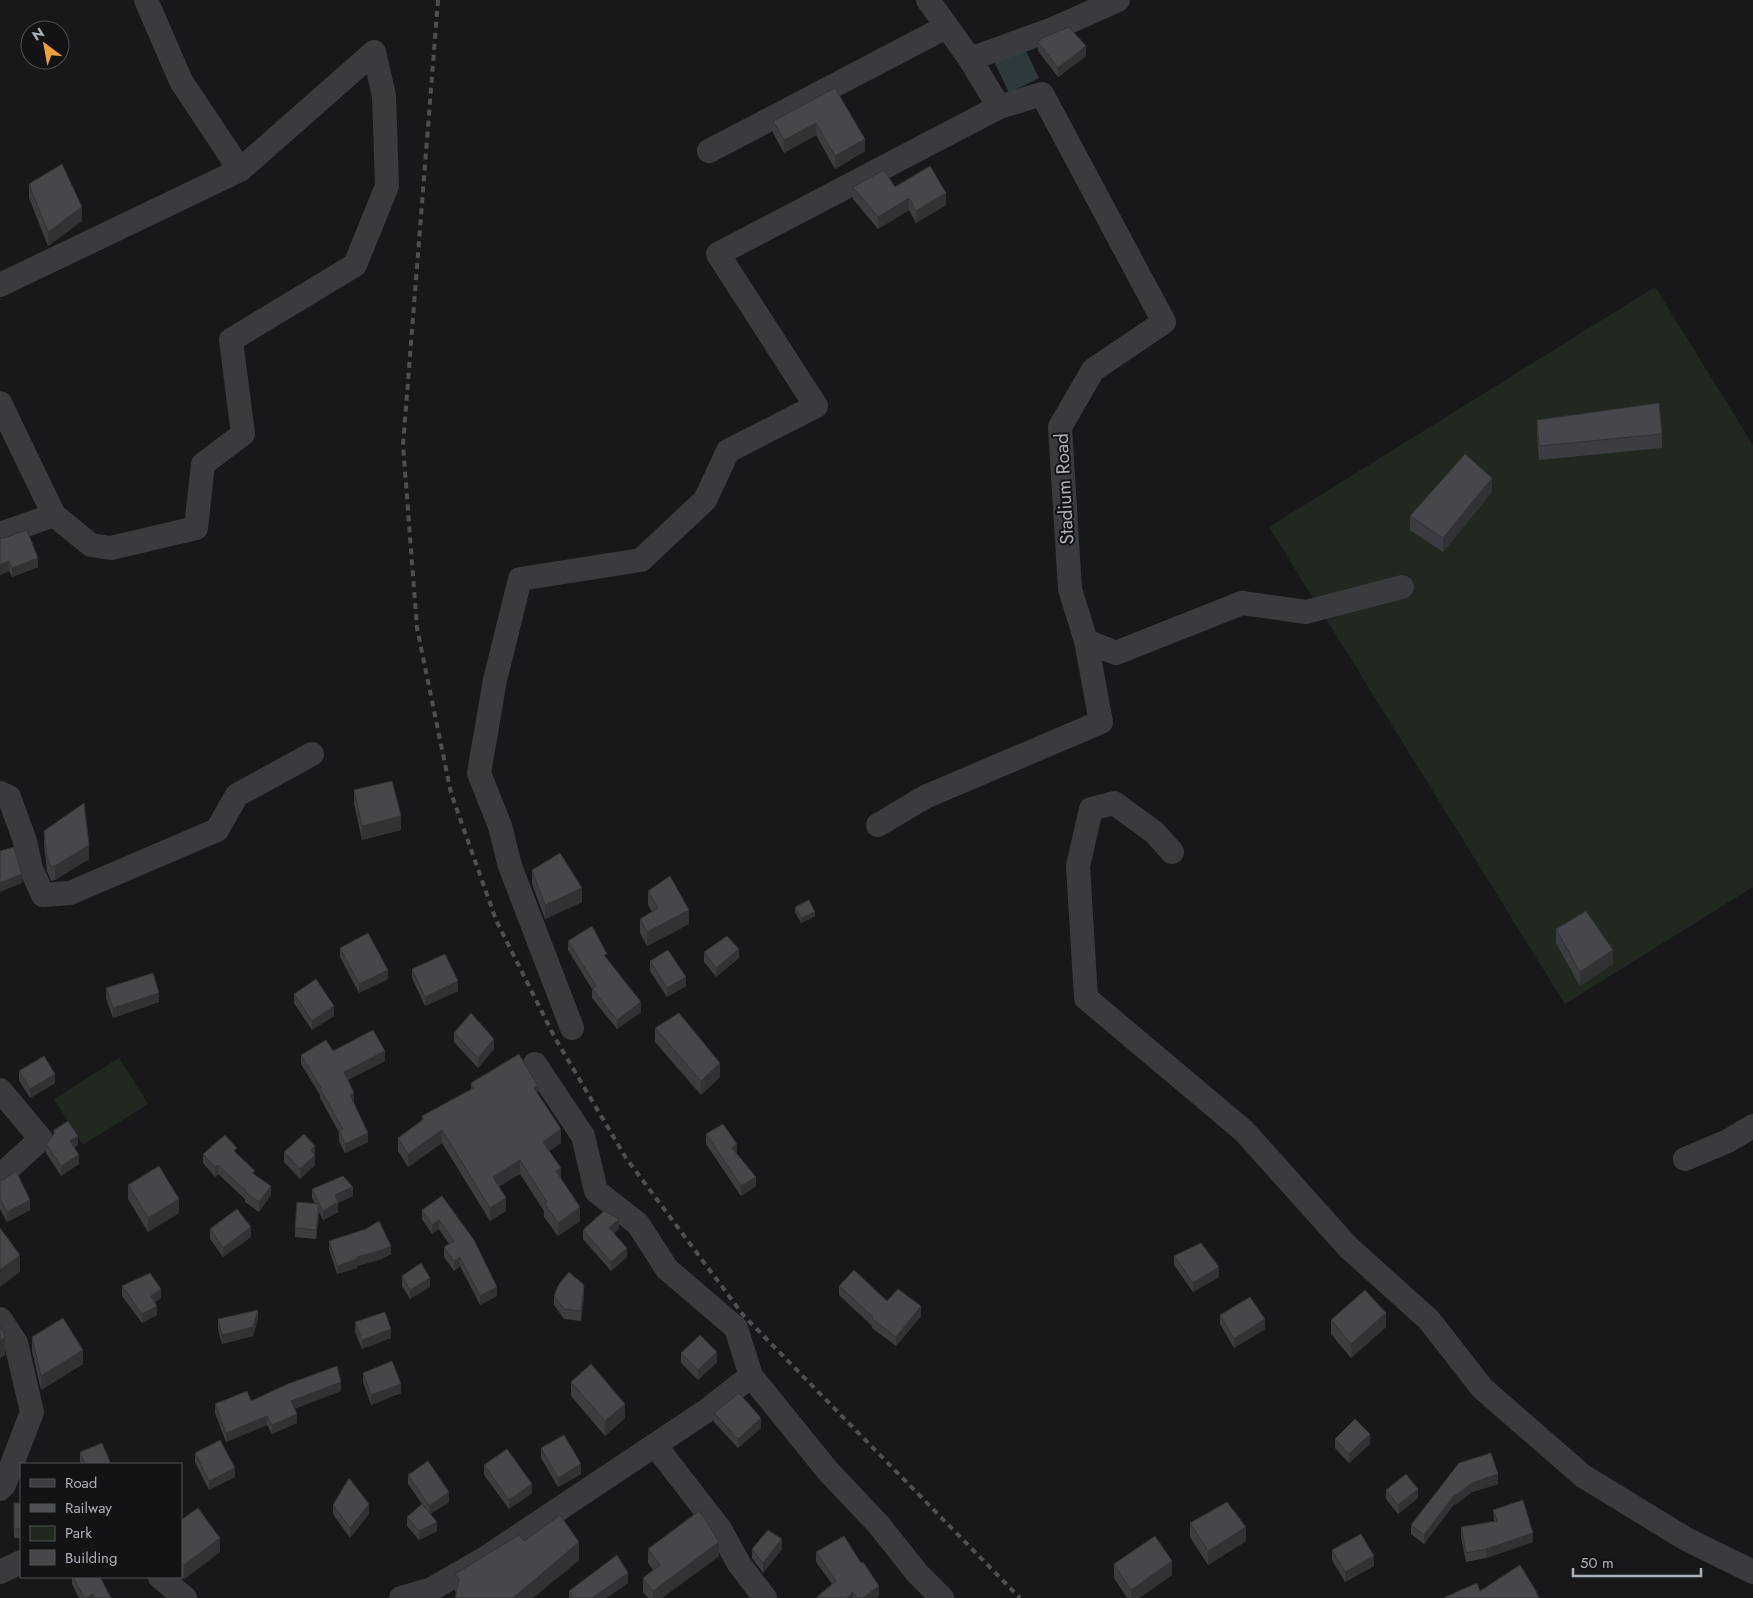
<svg xmlns="http://www.w3.org/2000/svg" width="1753" height="1598" viewBox="0 0 1753 1598" font-family="Jost,sans-serif">
<style>
.green{fill:#202820}
.water{fill:#2e393e}
.lines{fill:none;stroke-linecap:round;stroke-linejoin:round}
.minor{stroke:#393b3f;stroke-width:24}
.rail{stroke:#4c4f54;stroke-width:4;stroke-dasharray:6 5;stroke-linecap:butt}
.wall{fill:#3b3d40}
.shaded-wall{fill:#303234}
.building{fill:#45474a;stroke:#303234}
.labels{text-anchor:middle;dominant-baseline:central;stroke-width:4;stroke-linejoin:round;paint-order:stroke}
.street-label{font-size:19px;fill:#abb1ba;stroke:#131315}
</style>
<rect width="100%" height="100%" fill="#18181a"/>
<!-- green -->
<g class="green">
<path d="M1655,287L1753,445V887L1565,1004L1269,527Z"/>
<path d="M119,1058L148,1104L83,1145L54,1099Z"/>
</g>
<!-- water -->
<path class="water" d="M1022,43L1039,78L1009,93L992,57Z"/>
<g class="lines">
<!-- minor -->
<g class="minor">
<path d="M146,0L181,81L240,170"/>
<path d="M928,0L970,59L999,107"/>
<path d="M970,59L1053,29L1118,0"/>
<path d="M709,151L946,27"/>
<path d="M0,285L240,170L374,52L384,96L387,186L355,265L231,340L243,434L203,464L196,528L111,548L91,545L54,515L0,403"/>
<path d="M0,534L54,515"/>
<path d="M0,793L9,797L25,841L31,869L43,895L70,893L217,830L237,795L312,754"/>
<path d="M878,825L925,797L1101,722L1086,641"/>
<path d="M1172,852L1154,832L1114,803L1091,809L1078,866L1086,998L1244,1131L1348,1247L1429,1320L1482,1388L1583,1476L1686,1539L1753,1572"/>
<path d="M572,1028L510,866L500,826L479,773L495,680L520,579L641,560L705,500L728,451L816,406L718,254L999,107L1042,94L1164,322L1093,370L1060,427L1070,589L1086,641L1116,653L1242,603L1306,612L1402,587"/>
<path d="M535,1064L583,1136L596,1191L638,1224L667,1269L736,1328L751,1376L828,1471L879,1525L917,1573L942,1598"/>
<path d="M0,1090L41,1139L0,1176"/>
<path d="M1685,1159L1728,1141L1753,1126"/>
<path d="M0,1319L16,1343L32,1412L4,1485L0,1489"/>
<path d="M655,1445L720,1529L739,1564L765,1598"/>
<path d="M0,1572L21,1562"/>
<path d="M160,1577L185,1598"/>
<path d="M401,1598L432,1589L484,1559L706,1411L751,1376"/>
</g>
<!-- rail -->
<path class="rail" d="M438,0L403,445L417,628L451,793L496,920L555,1038L626,1158L744,1316L1020,1598"/>
</g>
<!-- wall -->
<g class="wall">
<path d="M1038,42L1086,56L1058,77L1038,51Z"/>
<path d="M835,88L865,151L835,169L816,135L784,153L773,133V121Z"/>
<path d="M29,184L82,221L48,246L29,198Z"/>
<path d="M853,187H895L946,205L916,223L909,210L878,229L853,199Z"/>
<path d="M1537,420L1662,434V448L1539,460L1537,434Z"/>
<path d="M1492,492L1443,552L1410,530V516Z"/>
<path d="M0,538L38,567L12,577L9,571L0,575Z"/>
<path d="M354,790L401,830L362,840L354,804Z"/>
<path d="M44,831L89,859L55,880L51,881L47,871L44,845Z"/>
<path d="M532,870L582,902L545,919L532,884Z"/>
<path d="M648,891L689,924L647,946L640,933V919L652,912L648,905Z"/>
<path d="M795,907L815,916L801,923L795,912Z"/>
<path d="M1556,929L1613,964L1580,986L1556,943Z"/>
<path d="M568,941L607,959L641,1012L617,1029L592,998V989L568,950Z"/>
<path d="M340,948L388,979L359,993L340,957Z"/>
<path d="M704,952L739,958L716,977L704,962Z"/>
<path d="M650,961L686,986L667,997L650,971Z"/>
<path d="M412,969L458,991L425,1006L412,978Z"/>
<path d="M106,988L159,1002L113,1018L106,998Z"/>
<path d="M294,994L334,1016L312,1030L294,1003Z"/>
<path d="M655,1028L720,1077L701,1095L655,1042Z"/>
<path d="M454,1033L494,1049L478,1068L454,1042Z"/>
<path d="M333,1051L385,1061L348,1080L354,1102V1103L368,1142L345,1153L339,1141V1132L320,1098V1095L301,1064V1055Z"/>
<path d="M19,1071L55,1083L30,1098L19,1080Z"/>
<path d="M471,1083L538,1095L561,1143L549,1151L561,1179L580,1221L558,1236L544,1217V1211L520,1174L499,1186L506,1211L490,1221L442,1143L408,1167L398,1151V1138L422,1121V1116L471,1089Z"/>
<path d="M706,1134L756,1186L741,1196L706,1144Z"/>
<path d="M46,1144L78,1145L74,1148L79,1164L61,1176L46,1153Z"/>
<path d="M315,1146V1165L300,1179L284,1162V1152Z"/>
<path d="M203,1154H237L255,1175L271,1195L259,1212L245,1202V1199L218,1174L215,1177L203,1163Z"/>
<path d="M0,1180L30,1210L7,1222L0,1209Z"/>
<path d="M128,1185L179,1213L148,1232L128,1199Z"/>
<path d="M312,1189L353,1196L338,1203V1212L323,1220L319,1212L316,1239L295,1237V1228L315,1204L312,1198Z"/>
<path d="M442,1196L497,1296L480,1305L460,1266L454,1271L444,1257V1247L449,1244L439,1229L432,1234L422,1219V1210Z"/>
<path d="M210,1229L251,1237L223,1257L210,1239Z"/>
<path d="M619,1229L614,1233L627,1257L611,1271L583,1239V1230Z"/>
<path d="M329,1241L391,1254L382,1259L357,1266V1268L337,1274L329,1249Z"/>
<path d="M1174,1256L1219,1277L1193,1292L1174,1265Z"/>
<path d="M402,1276L430,1287L410,1299L402,1286Z"/>
<path d="M122,1286L161,1298L155,1302L157,1315L142,1323L122,1296Z"/>
<path d="M839,1286L887,1301L921,1316L896,1346L872,1328V1326L839,1295Z"/>
<path d="M584,1295L581,1321L564,1319L554,1305V1296Z"/>
<path d="M1220,1315L1265,1329L1234,1348L1220,1324Z"/>
<path d="M218,1319H258L253,1336L222,1344L218,1329Z"/>
<path d="M1331,1320L1386,1327L1351,1358L1331,1334Z"/>
<path d="M355,1322L391,1338L362,1349L355,1332Z"/>
<path d="M32,1337L83,1364L41,1390L32,1351Z"/>
<path d="M681,1353L717,1362L698,1380L681,1363Z"/>
<path d="M363,1373L401,1393L371,1405L363,1382Z"/>
<path d="M571,1382L625,1418L605,1436L571,1396Z"/>
<path d="M341,1391L294,1409L297,1423L272,1434L267,1425L226,1442L215,1413V1404L251,1401Z"/>
<path d="M714,1413L761,1428L738,1448L714,1422Z"/>
<path d="M1335,1439L1370,1444L1349,1463L1335,1448Z"/>
<path d="M541,1448L581,1474L558,1487L541,1458Z"/>
<path d="M80,1452L111,1464H81L80,1462Z"/>
<path d="M195,1453L235,1477L209,1490L195,1462Z"/>
<path d="M1459,1463L1498,1484L1472,1492L1455,1505V1503L1424,1544L1411,1534V1525Z"/>
<path d="M484,1465L532,1493L509,1509L484,1475Z"/>
<path d="M408,1475L449,1502L430,1514L437,1531L419,1540L407,1526V1517L422,1504L408,1484Z"/>
<path d="M1386,1490L1418,1498L1398,1514L1386,1499Z"/>
<rect x="14" y="1503" width="7" height="35"/>
<path d="M333,1505L369,1514L350,1538L333,1514Z"/>
<path d="M1493,1510L1533,1542L1486,1558L1466,1562L1461,1537V1527L1494,1521Z"/>
<path d="M181,1520L220,1552L184,1579L181,1577Z"/>
<path d="M1190,1523L1246,1541L1208,1565L1190,1537Z"/>
<path d="M524,1541L579,1560L533,1598H455L456,1592L455,1591V1574Z"/>
<path d="M648,1549L719,1556L662,1598H648L643,1592V1578L653,1570L648,1563Z"/>
<path d="M752,1549H782L763,1573L752,1558Z"/>
<path d="M1332,1550L1374,1566L1345,1582L1332,1560Z"/>
<path d="M816,1552L879,1596L876,1598H816L832,1584L816,1562Z"/>
<path d="M1114,1564L1172,1575L1139,1598H1127L1114,1578Z"/>
<path d="M72,1577H100L111,1598H79L72,1584Z"/>
<path d="M628,1583L606,1598H569V1591Z"/>
</g>
<!-- shaded-wall -->
<g class="shaded-wall">
<path d="M1086,46V56L1058,77V68Z"/>
<path d="M816,123V135L784,153V140Z"/>
<path d="M865,139V151L835,169V156Z"/>
<path d="M946,193V205L916,223V211Z"/>
<path d="M909,198V210L878,229V217Z"/>
<path d="M82,207V221L48,246V232Z"/>
<path d="M1492,478V492L1443,552V538Z"/>
<path d="M38,558V567L12,577V568Z"/>
<path d="M9,561V571L0,575V565Z"/>
<path d="M401,816V830L362,840V826Z"/>
<path d="M89,845V859L55,880V866Z"/>
<path d="M22,874V883L0,892V883Z"/>
<path d="M582,888V902L545,919V905Z"/>
<path d="M689,910V924L647,946V932Z"/>
<path d="M815,912V916L801,923V918Z"/>
<path d="M739,949V958L716,977V968Z"/>
<path d="M1613,950V964L1580,986V972Z"/>
<path d="M388,970V979L359,993V984Z"/>
<path d="M686,977V986L667,997V988Z"/>
<path d="M458,981V991L425,1006V997Z"/>
<path d="M159,993V1002L113,1018V1008Z"/>
<path d="M641,1002V1012L617,1029V1020Z"/>
<path d="M334,1006V1016L312,1030V1021Z"/>
<path d="M494,1039V1049L478,1068V1058Z"/>
<path d="M385,1051V1061L344,1082V1072Z"/>
<path d="M720,1063V1077L701,1095V1081Z"/>
<path d="M55,1074V1083L30,1098V1089Z"/>
<path d="M538,1086V1099L534,1088Z"/>
<path d="M354,1093V1102L350,1105V1095Z"/>
<path d="M561,1129V1143L543,1155V1142Z"/>
<path d="M442,1130V1143L408,1167V1154Z"/>
<path d="M368,1133V1142L345,1153V1144Z"/>
<path d="M78,1136V1145L70,1151V1141Z"/>
<path d="M737,1144V1154L732,1148Z"/>
<path d="M315,1146V1165L300,1179V1169L311,1150Z"/>
<path d="M79,1155V1164L61,1176V1166Z"/>
<path d="M520,1160V1174L493,1190V1177Z"/>
<path d="M218,1165V1174L215,1177V1167Z"/>
<path d="M561,1168V1181L556,1171Z"/>
<path d="M756,1177V1186L741,1196V1186Z"/>
<path d="M271,1186V1195L259,1212V1202Z"/>
<path d="M353,1187V1196L338,1203V1212L323,1220V1211L335,1195Z"/>
<path d="M506,1198V1211L490,1221V1208Z"/>
<path d="M179,1199V1213L148,1232V1218Z"/>
<path d="M30,1200V1210L7,1222V1212Z"/>
<path d="M319,1204V1214L316,1239V1230Z"/>
<path d="M580,1207V1221L558,1236V1223Z"/>
<path d="M619,1219V1229L609,1237V1228Z"/>
<path d="M439,1220V1229L432,1234V1225Z"/>
<path d="M251,1227V1237L223,1257V1248Z"/>
<path d="M391,1246V1254L382,1259L357,1266V1268L337,1274V1266L357,1257Z"/>
<path d="M627,1248V1257L611,1271V1262Z"/>
<path d="M20,1255V1272L0,1287V1270Z"/>
<path d="M460,1257V1266L454,1271V1261Z"/>
<path d="M1219,1267V1277L1193,1292V1283Z"/>
<path d="M430,1278V1287L410,1299V1290Z"/>
<path d="M584,1285V1295L581,1321V1311Z"/>
<path d="M497,1287V1296L480,1305V1296Z"/>
<path d="M161,1289V1298L151,1305V1296Z"/>
<path d="M157,1306V1315L142,1323V1314Z"/>
<path d="M921,1306V1316L896,1346V1337Z"/>
<path d="M258,1310V1319L253,1336L222,1344V1335Z"/>
<path d="M1386,1313V1327L1351,1358V1344Z"/>
<path d="M1265,1319V1329L1234,1348V1339Z"/>
<path d="M391,1329V1338L362,1349V1340Z"/>
<path d="M5,1338V1355L0,1358V1340Z"/>
<path d="M83,1350V1364L41,1390V1376Z"/>
<path d="M717,1352V1362L698,1380V1370Z"/>
<path d="M341,1382V1391L291,1410V1401Z"/>
<path d="M401,1384V1393L371,1405V1395Z"/>
<path d="M625,1404V1418L605,1436V1421Z"/>
<path d="M297,1414V1423L272,1434V1425Z"/>
<path d="M267,1416V1425L226,1442V1433Z"/>
<path d="M761,1418V1428L738,1448V1439Z"/>
<path d="M1370,1434V1444L1349,1463V1454Z"/>
<path d="M581,1464V1474L558,1487V1478Z"/>
<path d="M235,1468V1477L209,1490V1481Z"/>
<path d="M1498,1474V1484L1472,1492L1455,1505V1496L1472,1483Z"/>
<path d="M532,1484V1493L509,1509V1500Z"/>
<path d="M1418,1489V1498L1398,1514V1505Z"/>
<path d="M449,1492V1502L429,1515V1506Z"/>
<path d="M1455,1494V1503L1424,1544V1535Z"/>
<path d="M369,1504V1514L350,1538V1528Z"/>
<path d="M437,1522V1531L419,1540V1531Z"/>
<path d="M1246,1527V1541L1208,1565V1551Z"/>
<path d="M1533,1533V1542L1486,1558V1549Z"/>
<path d="M220,1538V1552L184,1579V1565Z"/>
<path d="M782,1539V1549L763,1573V1563Z"/>
<path d="M579,1542V1560L533,1598H513Z"/>
<path d="M719,1542V1556L662,1598H653V1591Z"/>
<path d="M1374,1556V1566L1345,1582V1572Z"/>
<path d="M1172,1561V1575L1139,1598H1131V1590Z"/>
<path d="M628,1573V1583L606,1598H592Z"/>
<path d="M879,1586V1596L876,1598H863Z"/>
<path d="M853,1592V1598H847Z"/>
<path d="M93,1594V1598H86Z"/>
</g>
<!-- building -->
<g class="building">
<path d="M1069,27L1086,46L1058,68L1038,42L1042,38Z"/>
<path d="M835,88L865,139L835,156L816,123L784,140L773,121Z"/>
<path d="M62,164L82,207L48,232L29,184Z"/>
<path d="M930,166L946,193L916,211L909,198L878,217L853,187L884,170L895,187Z"/>
<path d="M1659,403L1662,434L1539,446L1537,420Z"/>
<path d="M1465,454L1492,478L1443,538L1410,516Z"/>
<path d="M27,530L38,558L12,568L9,561L0,565V538H4Z"/>
<path d="M392,781L401,816L362,826L354,790Z"/>
<path d="M84,803L89,845L55,866L51,867L47,857L44,831Z"/>
<path d="M14,847L18,862L22,874L0,883V851Z"/>
<path d="M560,853L582,888L545,905L532,870Z"/>
<path d="M670,876L689,910L647,932L640,919L658,908L648,891Z"/>
<path d="M809,900L815,912L801,918L795,907Z"/>
<path d="M1586,911L1613,950L1580,972L1556,929Z"/>
<path d="M592,926L607,954L604,955L641,1002L617,1020L592,989L596,986L568,941Z"/>
<path d="M368,933L388,970L359,984L340,948Z"/>
<path d="M727,936L739,949L716,968L704,952Z"/>
<path d="M668,950L686,977L667,988L650,961Z"/>
<path d="M445,954L458,981L425,997L412,969Z"/>
<path d="M153,973L159,993L113,1008L106,988Z"/>
<path d="M316,979L334,1006L312,1021L294,994Z"/>
<path d="M471,1013L494,1039L478,1058L454,1033Z"/>
<path d="M679,1013L720,1063L701,1081L655,1028Z"/>
<path d="M373,1030L385,1051L344,1072L354,1093L350,1095L368,1133L345,1144L339,1131L343,1129L320,1089L321,1088L301,1055L326,1040L333,1051Z"/>
<path d="M519,1054L538,1086L534,1088L561,1129L543,1142L561,1168L556,1171L580,1207L558,1223L544,1203L547,1202L520,1160L493,1177L506,1198L490,1208L442,1130L408,1154L398,1138L424,1119L422,1116L474,1088L471,1083Z"/>
<path d="M44,1056L55,1074L30,1089L19,1071Z"/>
<path d="M68,1121L78,1136L70,1141L79,1155L61,1166L46,1144L54,1134V1130Z"/>
<path d="M723,1124L737,1144L732,1148L756,1177L741,1186L706,1134Z"/>
<path d="M304,1134L315,1146L311,1150L315,1155L300,1169L284,1152Z"/>
<path d="M225,1135L237,1148L234,1151L255,1171L252,1173L271,1186L259,1202L245,1192L246,1191L218,1165L215,1167L203,1154Z"/>
<path d="M159,1166L179,1199L148,1218L128,1185Z"/>
<path d="M16,1171L30,1200L7,1212L0,1199V1180H3Z"/>
<path d="M343,1176L353,1187L335,1195L338,1202L323,1211L312,1189Z"/>
<path d="M442,1196L474,1240L497,1287L480,1296L460,1257L454,1261L444,1247L454,1241L439,1220L432,1225L422,1210Z"/>
<path d="M297,1202L319,1204L316,1230L295,1228Z"/>
<path d="M237,1209L251,1227L223,1248L210,1229Z"/>
<path d="M604,1211L619,1219L609,1228L627,1248L611,1262L583,1230Z"/>
<path d="M379,1221L391,1246L382,1250L357,1257V1259L337,1266L329,1241L366,1229Z"/>
<path d="M0,1228L20,1255L0,1270Z"/>
<path d="M1201,1243L1219,1267L1193,1283L1174,1256Z"/>
<path d="M421,1263L430,1278L410,1290L402,1276Z"/>
<path d="M854,1270L887,1301L898,1289L921,1306L896,1337L872,1319L873,1317L839,1286Z"/>
<path d="M569,1272L584,1285L581,1311L564,1309L554,1296L559,1284Z"/>
<path d="M150,1273L161,1289L151,1296L157,1306L142,1314L122,1286Z"/>
<path d="M1365,1290L1386,1313L1351,1344L1331,1320Z"/>
<path d="M1250,1297L1265,1319L1234,1339L1220,1315Z"/>
<path d="M258,1310L253,1327L222,1335L218,1319Z"/>
<path d="M385,1312L391,1329L362,1340L355,1322Z"/>
<path d="M63,1318L83,1350L41,1376L32,1337Z"/>
<path d="M0,1326L3,1331L5,1338L0,1340Z"/>
<path d="M700,1335L717,1352L698,1370L681,1353Z"/>
<path d="M392,1361L401,1384L371,1395L363,1373Z"/>
<path d="M591,1364L625,1404L605,1421L571,1382Z"/>
<path d="M337,1366L341,1382L291,1401L297,1414L272,1425L267,1416L226,1433L215,1404L247,1391L251,1401L288,1384Z"/>
<path d="M739,1393L761,1418L738,1439L714,1413Z"/>
<path d="M1355,1419L1370,1434L1349,1454L1335,1439Z"/>
<path d="M564,1435L581,1464L558,1478L541,1448Z"/>
<path d="M220,1440L235,1468L209,1481L195,1453Z"/>
<path d="M102,1443L111,1464H85L80,1452Z"/>
<path d="M507,1449L532,1484L509,1500L484,1465Z"/>
<path d="M1491,1453L1498,1474L1472,1483L1455,1496V1494L1424,1535L1411,1525L1459,1463Z"/>
<path d="M428,1461L449,1492L429,1506L408,1475Z"/>
<path d="M1406,1474L1418,1489L1398,1505L1386,1490Z"/>
<path d="M349,1478L369,1504L350,1528L333,1505Z"/>
<path d="M1523,1500L1533,1533L1486,1549L1466,1553L1461,1527L1497,1521L1493,1510Z"/>
<path d="M1227,1502L1246,1527L1208,1551L1190,1523Z"/>
<rect x="14" y="1503" width="7" height="26"/>
<path d="M422,1504L437,1522L419,1531L407,1517Z"/>
<path d="M198,1508L220,1538L184,1565L181,1563V1520Z"/>
<path d="M699,1511L708,1523L719,1542L653,1591L643,1578L660,1565L648,1549Z"/>
<path d="M560,1515L579,1542L513,1598H455L459,1579L455,1574L519,1535L524,1541Z"/>
<path d="M768,1530L782,1539L763,1563L752,1549Z"/>
<path d="M1361,1534L1374,1556L1345,1572L1332,1550Z"/>
<path d="M844,1536L861,1563L863,1562L879,1586L863,1598H857L853,1592L847,1598H816L836,1581L816,1552Z"/>
<path d="M1155,1536L1172,1561L1131,1590L1114,1564Z"/>
<path d="M617,1555L628,1573L592,1598H573L569,1591Z"/>
<path d="M1520,1565L1536,1591L1539,1598H1445V1597L1477,1583L1480,1591Z"/>
<path d="M73,1577H100L111,1598H95L93,1594L86,1598H84Z"/>
</g>
<g class="labels">
<!-- street labels -->
<g class="street-label">
<text transform="translate(1064 489) rotate(-93)">Stadium Road</text>
</g>
</g>
<!-- legend -->
<rect x="20" y="1463" width="162" height="115" fill="#131315" stroke="#505257"/>
<rect x="30" y="1479" width="25" height="8" fill="#393b3f" stroke="#505257"/>
<text x="65" y="1488" font-size="15" fill="#abb1ba">Road</text>
<rect x="30" y="1504" width="25" height="8" fill="#4c4f54" stroke="#505257"/>
<text x="65" y="1513" font-size="15" fill="#abb1ba">Railway</text>
<rect x="30" y="1526" width="25" height="15" fill="#202820" stroke="#505257"/>
<text x="65" y="1538" font-size="15" fill="#abb1ba">Park</text>
<rect x="30" y="1550" width="25" height="15" fill="#45474a" stroke="#505257"/>
<text x="65" y="1563" font-size="15" fill="#abb1ba">Building</text>
<!-- north arrow -->
<g transform="translate(45 45) rotate(328)"><circle r="24" fill="#131315" stroke="#505257"/>
<path d="M0-4L9 19L0 12L-9 19Z" fill="#ef9f3c"/>
<text y="-8" font-size="14" font-weight="bold" text-anchor="middle" fill="#abb1ba">N</text>
</g>
<!-- scale -->
<path d="M1573 1568v8h128v-8" fill="none" stroke="#abb1ba" stroke-width="2.5"/>
<text x="1580" y="1568" font-size="15" fill="#abb1ba" stroke="#131315" stroke-width="4" paint-order="stroke">50 m</text>
</svg>
